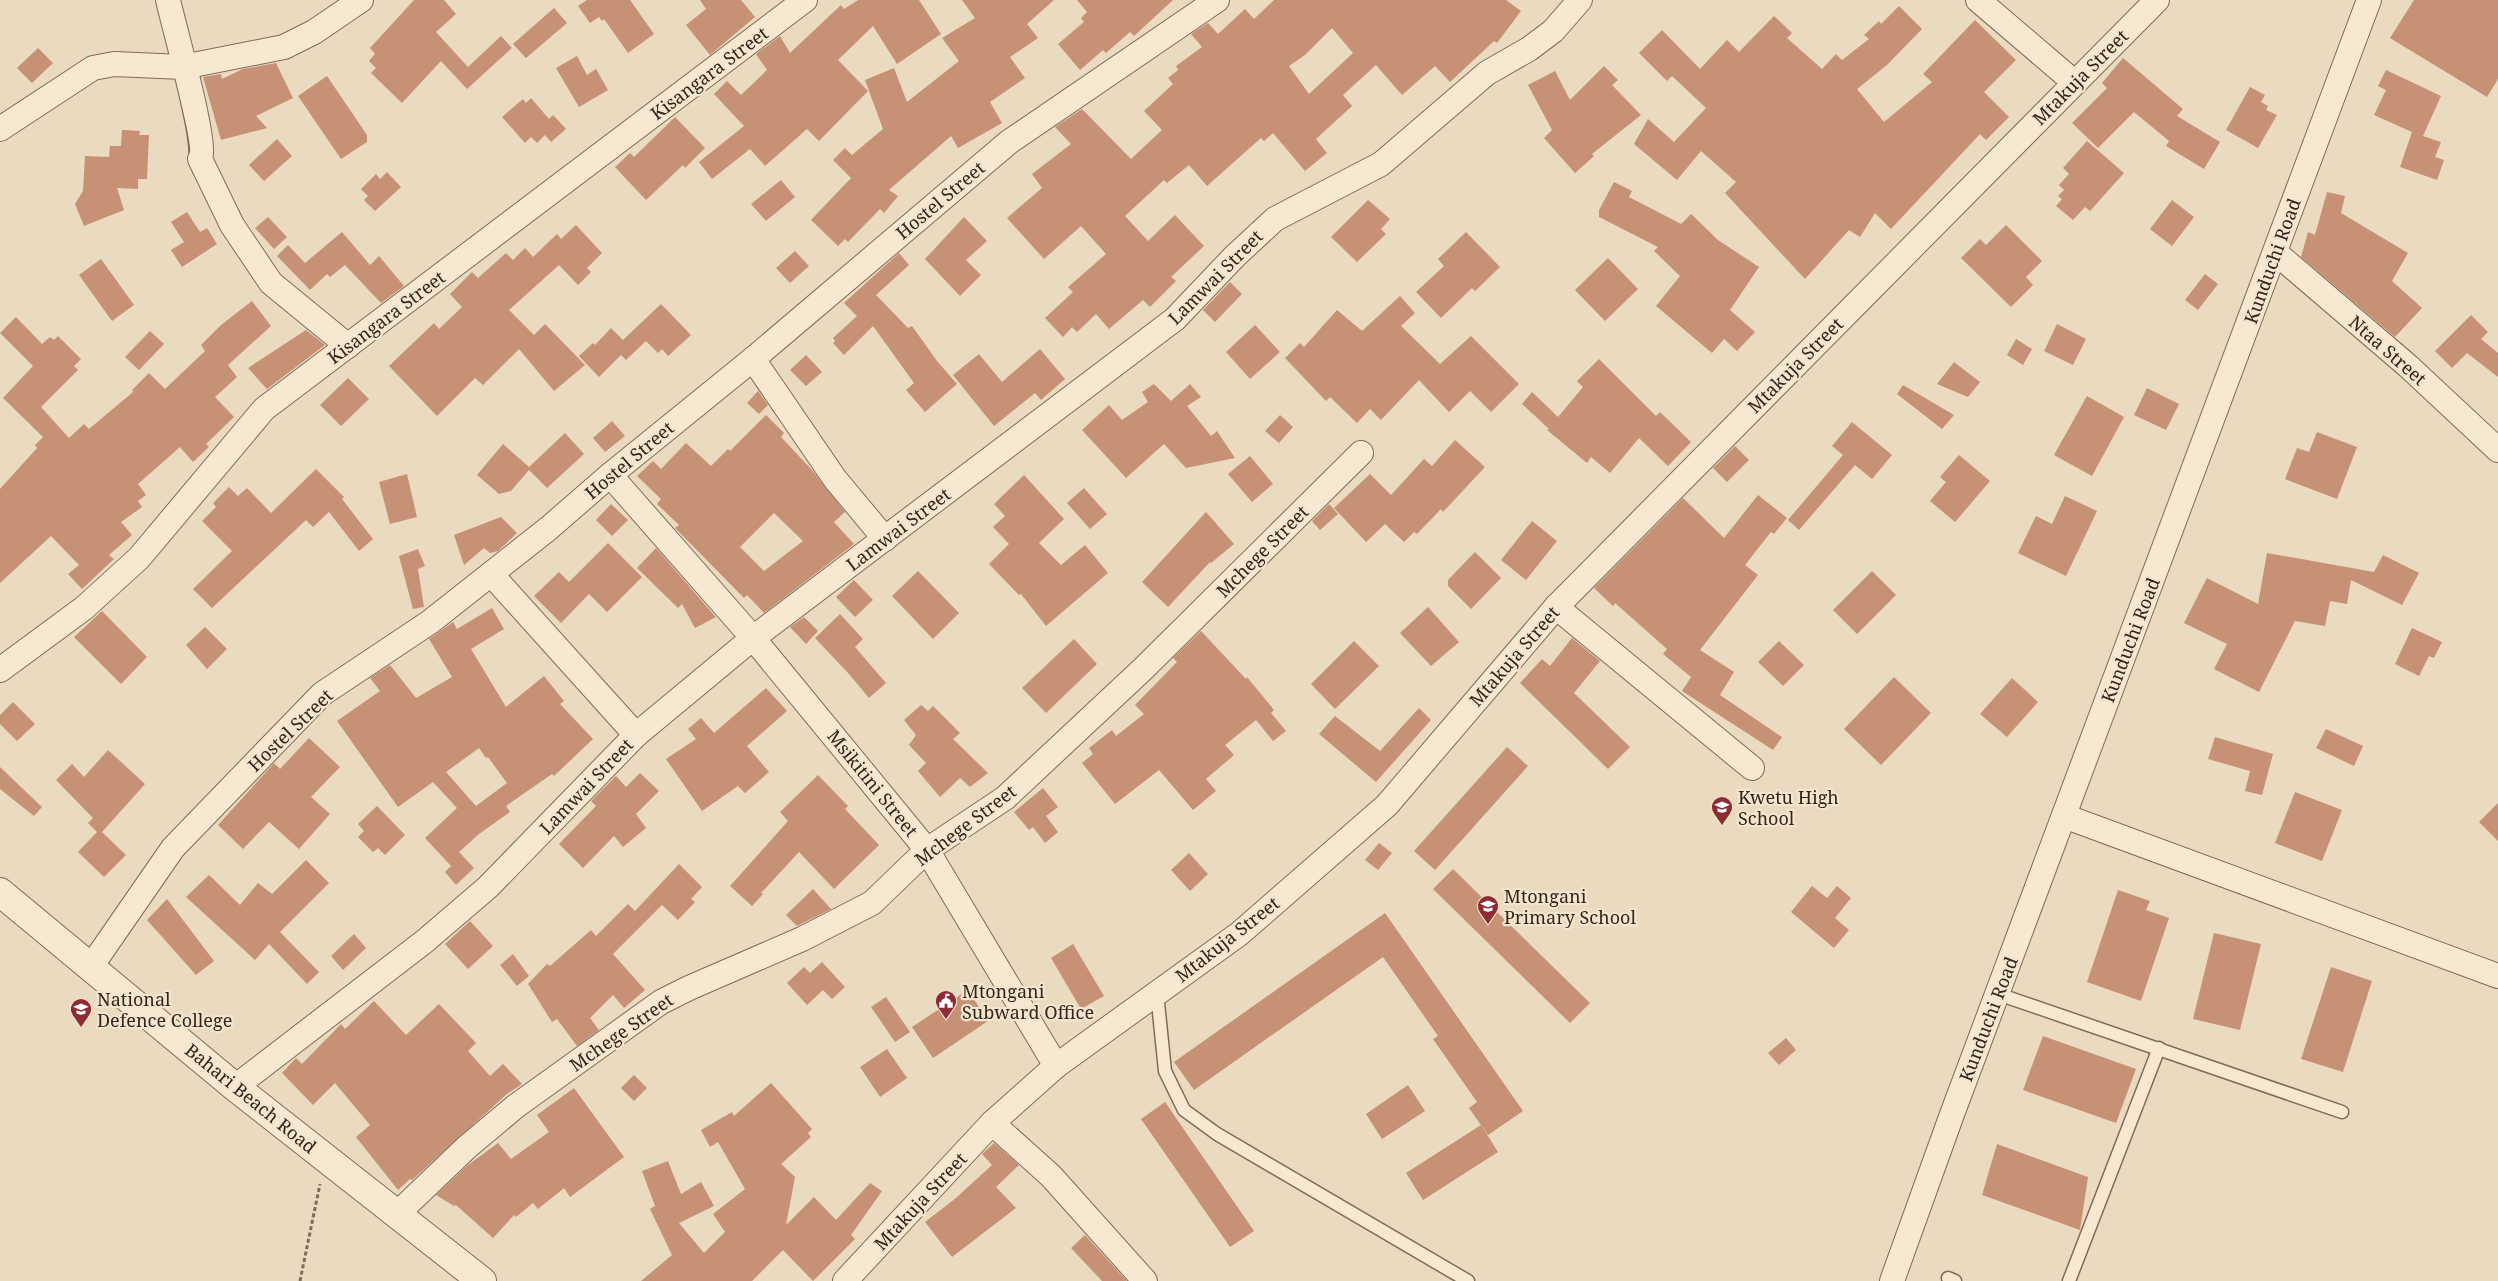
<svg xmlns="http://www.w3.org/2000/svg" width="2498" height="1281" viewBox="0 0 2498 1281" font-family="'Noto Serif',serif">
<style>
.building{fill:#c79176;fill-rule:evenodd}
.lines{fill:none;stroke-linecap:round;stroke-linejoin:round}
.service-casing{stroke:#826b58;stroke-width:15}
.minor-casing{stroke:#826b58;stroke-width:26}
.tertiary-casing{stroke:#826b58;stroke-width:30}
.path{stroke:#826b58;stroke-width:3;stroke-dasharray:4 2.5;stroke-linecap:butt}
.service{stroke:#f6e8d1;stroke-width:12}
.minor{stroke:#f6e8d1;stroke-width:24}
.tertiary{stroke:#f6e8d1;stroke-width:28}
.labels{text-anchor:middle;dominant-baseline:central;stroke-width:4.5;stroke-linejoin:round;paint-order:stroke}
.street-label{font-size:18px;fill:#32251c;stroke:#f3e5ce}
.poi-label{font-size:18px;fill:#32251c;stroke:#f3e5ce;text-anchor:start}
</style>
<rect width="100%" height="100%" fill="#eadabf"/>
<!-- building -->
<g class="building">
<path d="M414,0H444L456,14L436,32L468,67L501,36L512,48L467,89L441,61L402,103L371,73L376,68L369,61L375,54L370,48Z"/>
<path d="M587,0H630L654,34L628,53L604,19L602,21L599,17L590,23L578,6Z"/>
<path d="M700,0H741L755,17L710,55L686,25L706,9Z"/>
<path d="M858,0H919L941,34L897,64L873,26L838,60L868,91L819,141L807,129L765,166L750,149L712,179L699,162L744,126L714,94L727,81L741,95L767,70L756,54L780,36L790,53L841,5L844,9Z"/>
<path d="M962,0H1054L1027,24L1038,38L1010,57L1025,78L990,102L1002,123L958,148L951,136L889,190L898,196L884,213L880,209L848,242L845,239L838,246L811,220L851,178L833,160L845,148L852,155L883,129L865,80L894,68L907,102L959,61L942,38L975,18Z"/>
<path d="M1077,0H1173L1134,36L1130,32L1106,53L1103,50L1080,70L1058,44L1084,22L1081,18L1087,12Z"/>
<path d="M1274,0H1506L1521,11L1497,43L1494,41L1450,82L1435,66L1402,95L1376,65L1343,95L1352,106L1316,139L1327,153L1305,171L1273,133L1264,141L1261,138L1207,186L1189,165L1167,183L1164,180L1125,216L1148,241L1175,215L1204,246L1171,277L1176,281L1150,307L1143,300L1109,329L1096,314L1077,332L1072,327L1063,337L1045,318L1073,292L1068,287L1106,254L1081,226L1044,259L1007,218L1042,188L1032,174L1071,144L1055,127L1082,109L1131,159L1162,130L1144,111L1173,84L1168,78L1178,70L1176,66L1202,47L1191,34L1208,23L1218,34L1245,9L1254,19ZM1332,28L1353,53L1309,94L1289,66L1305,55Z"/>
<path d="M2414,0H2498V79L2487,97L2390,38Z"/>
<path d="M1899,6L1922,29L1887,65L1857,89L1884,122L1932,82L1923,74L1975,20L2016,60L1984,92L2009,117L1986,140L1980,134L1891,229L1875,213L1860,237L1849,230L1805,279L1725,193L1736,182L1701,151L1677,180L1634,144L1648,119L1674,142L1706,108L1672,76L1667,81L1639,53L1662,30L1700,69L1727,40L1739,52L1774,16L1792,33L1787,38L1822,69L1836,54L1842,60L1869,39L1864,35L1879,21L1881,24Z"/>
<path d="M554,8L567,23L526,58L513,44Z"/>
<path d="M38,48L53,63L32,83L17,68Z"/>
<path d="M577,56L587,75L596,69L608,90L579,107L556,68Z"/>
<path d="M2123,58L2183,109L2177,116L2220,142L2204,169L2166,146L2169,141L2134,112L2098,148L2072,123L2107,88L2102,83Z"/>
<path d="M276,63L293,98L256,116L267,128L221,140L203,77L221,74L222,79L243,69Z"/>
<path d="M1604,66L1618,80L1612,85L1641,115L1592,154L1594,156L1575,173L1544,138L1552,130L1528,85L1555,71L1570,100Z"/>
<path d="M2386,70L2441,96L2423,136L2441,142L2435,157L2444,160L2437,180L2400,167L2412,132L2374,115L2386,90L2378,86Z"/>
<path d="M327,76L367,135V142L341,159L298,96Z"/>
<path d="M2250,87L2265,95L2261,102L2268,106L2266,110L2277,115L2258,148L2226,130Z"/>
<path d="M531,98L549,119L553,115L566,129L551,142L545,135L537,143L531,137L525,143L502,117L523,99L526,103Z"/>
<path d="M675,117L705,148L685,168L683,165L646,200L615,167L630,153L634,157Z"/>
<path d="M122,130L140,131L139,135H149L147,179H138V189L117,188L124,210L84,226L75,204L83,191L85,156L109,157L110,146H121Z"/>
<path d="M277,139L292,156L264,181L249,165Z"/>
<path d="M2087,141L2124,173L2090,211L2085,207L2073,220L2056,206L2062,199L2058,196L2064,190L2059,185L2069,174L2063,168Z"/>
<path d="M387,172L401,187L375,211L364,200L368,196L361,189L376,174L380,179Z"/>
<path d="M781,180L795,197L766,221L751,204Z"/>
<path d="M1614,182L1632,191L1629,197L1681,224L1691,214L1718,240L1759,267L1730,310L1755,332L1737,351L1724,339L1712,353L1656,306L1680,276L1654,251L1658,247L1599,217V210Z"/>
<path d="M2327,192L2345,196L2341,213L2408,253L2392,281L2422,308L2395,337L2301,257L2308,232L2315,235Z"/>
<path d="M1368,200L1390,219L1381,229L1386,234L1357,262L1331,237Z"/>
<path d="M2172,200L2194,217L2172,246L2150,229Z"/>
<path d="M187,212L200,232L207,228L217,244L182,267L171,250L184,242L171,222Z"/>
<path d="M268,217L287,237L274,249L255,228Z"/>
<path d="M964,217L987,241L966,260L981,275L960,296L925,259Z"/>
<path d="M576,225L602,253L587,268L591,272L578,285L559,265L509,310L534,335L545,324L585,365L554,391L519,349L483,385L475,378L437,416L389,366L434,323L439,329L462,307L450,294L472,272L478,278L506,253L513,260L525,248L533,257L557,234L561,239Z"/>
<path d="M2006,225L2042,261L2026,277L2033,285L2011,307L1961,258L1980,239L1986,245Z"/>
<path d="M342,232L370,265L379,256L404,286L381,303L345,265L330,277L327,274L310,290L277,256L288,245L305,263Z"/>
<path d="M1466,232L1500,267L1475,291L1472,288L1441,318L1416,292L1444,266L1438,259Z"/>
<path d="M795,251L809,266L790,283L776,268Z"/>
<path d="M899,253L909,265L876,295L908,328L912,326L937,361L957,384L925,412L906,390L914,383L873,326L844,355L833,343L835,341L833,338L857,316L844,303Z"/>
<path d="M1608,258L1638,289L1605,321L1575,290Z"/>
<path d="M101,259L134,305L112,321L79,275Z"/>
<path d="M2205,274L2218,284L2198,310L2185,300Z"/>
<path d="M1230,282L1242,294L1215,322L1203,310Z"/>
<path d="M1400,296L1415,313L1401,326L1440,364L1471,336L1519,384L1491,412L1470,391L1449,412L1419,380L1381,420L1370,409L1357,423L1330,397L1326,401L1285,358L1300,343L1304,347L1337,310L1362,331Z"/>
<path d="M252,301L271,326L228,365L237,377L215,397L234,417L206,444L209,447L193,462L180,447L138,484L146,495L138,501L142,507L121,522L132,535L109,555L114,559L82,589L68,574L79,565L51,536L0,583V489L37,448L35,445L43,437L3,398L33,366L0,333L16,317L42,344L50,337L54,340L58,336L81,359L74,366L78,370L41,407L69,438L84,424L89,429L133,392L132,390L149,373L165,389L205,351L201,345L221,325Z"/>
<path d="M661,304L691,335L668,356L662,349L658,353L646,341L626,360L621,355L599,377L579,356L593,343L595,345L611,328L623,340Z"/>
<path d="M2471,315L2488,332L2481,339L2498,353V377L2467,353L2452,368L2435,351Z"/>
<path d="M2057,324L2086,339L2073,365L2044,351Z"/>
<path d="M1255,325L1280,352L1250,379L1226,352Z"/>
<path d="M306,330L325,345L267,389L248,368Z"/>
<path d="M150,331L164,344L139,370L125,357Z"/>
<path d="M2016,339L2032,349L2023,365L2007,355Z"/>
<path d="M1040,349L1065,379L1041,400L1035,393L994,426L953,375L979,354L1002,382Z"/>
<path d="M806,355L822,372L806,386L790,370Z"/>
<path d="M1599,359L1656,416L1660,412L1691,442L1668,466L1639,438L1610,473L1591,457L1587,463L1547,430L1549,429L1522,404L1532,392L1558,417L1583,387L1577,381Z"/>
<path d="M1954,362L1980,382L1968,397L1937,384Z"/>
<path d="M348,378L369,399L341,426L320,405Z"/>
<path d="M1154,384L1171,401L1190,384L1201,397L1187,406L1211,436L1217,431L1235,458L1186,468L1164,444L1126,478L1082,430L1109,405L1122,420L1148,402L1142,392Z"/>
<path d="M1903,385L1954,415L1942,429L1897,394Z"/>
<path d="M2147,388L2179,404L2166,430L2134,415Z"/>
<path d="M758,391L768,405L759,414L747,403Z"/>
<path d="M2087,396L2124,417L2092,476L2054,455Z"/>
<path d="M766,415L784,433L781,437L812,470L845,512L834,522L854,544L764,613L747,595L744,598L678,531L675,528L679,525L657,504L661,499L637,476L653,461L661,469L686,443L711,466L728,449L730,451ZM774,513L803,541L764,571L740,547Z"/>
<path d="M1280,415L1293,427L1279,443L1265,431Z"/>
<path d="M612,421L625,436L605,452L593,438Z"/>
<path d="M1852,422L1892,455L1872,479L1855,465L1799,530L1788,520L1843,455L1832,446Z"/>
<path d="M2317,432L2357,447L2337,499L2285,479L2297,448L2309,452Z"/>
<path d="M565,433L584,454L547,488L529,470L511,491L499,494L477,475L503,444L529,467Z"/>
<path d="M1455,440L1485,467L1443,512L1441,509L1417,534L1414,532L1404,542L1385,524L1366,542L1334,508L1370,474L1391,495L1424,459L1432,466Z"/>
<path d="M1735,446L1749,460L1727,482L1713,468Z"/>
<path d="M1959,455L1990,481L1955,522L1930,501L1946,482L1940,477Z"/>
<path d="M1250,456L1273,484L1252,502L1228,474Z"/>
<path d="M316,469L344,497L342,499L373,539L359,551L329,512L313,527L306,520L212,608L193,589L232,551L202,521L216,507L213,503L229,487L238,496L247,488L271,513Z"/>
<path d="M407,474L417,517L390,524L379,482Z"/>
<path d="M1024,475L1064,519L1039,543L1061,565L1085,545L1108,573L1046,626L1021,594L1019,595L989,564L1009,544L993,527L1005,516L994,504Z"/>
<path d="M1084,488L1107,514L1090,529L1067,503Z"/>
<path d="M1758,495L1787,518L1774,534L1771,532L1745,565L1758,575L1700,650L1734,672L1720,695L1782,737L1773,750L1682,691L1691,677L1663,654L1667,649L1615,603L1613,606L1594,588L1683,498L1724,538Z"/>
<path d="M2065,496L2097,511L2066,576L2018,553L2036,516L2052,524Z"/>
<path d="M611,504L628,520L612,536L596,520Z"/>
<path d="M1329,504L1338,514L1320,530L1312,521Z"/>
<path d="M1206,512L1234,544L1211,563L1210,562L1168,607L1142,582Z"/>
<path d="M501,517L517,533L498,551L490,553L484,548L464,565L454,535Z"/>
<path d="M1532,521L1557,541L1526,580L1501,560Z"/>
<path d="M608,543L642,577L607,612L589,594L561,623L534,596L559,572L569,582Z"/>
<path d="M656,548L714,615L716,617L695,628L682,604L678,608L637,568Z"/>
<path d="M418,549L425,566L418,569L424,607L413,609L399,556Z"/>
<path d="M1475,552L1501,578L1471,609L1448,586V580Z"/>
<path d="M2267,553L2374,572L2383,555L2419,573L2402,605L2351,580L2347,604L2330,601L2325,626L2295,621L2259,692L2214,669L2227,644L2184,623L2207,578L2258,604Z"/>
<path d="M918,571L959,613L933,639L892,596Z"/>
<path d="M1872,571L1896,595L1857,634L1833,610Z"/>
<path d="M854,580L873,600L855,617L836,597Z"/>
<path d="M1428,607L1459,642L1431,666L1400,633Z"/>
<path d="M492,608L504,629L471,649L506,707L544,676L564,701L560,704L593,739L554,776L552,774L506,806L510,812L479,834L459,852L474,868L456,885L445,872L451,866L425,838L457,808L433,782L398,807L337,721L380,691L370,678L390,665L416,698L452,677L429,639L453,622L457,629ZM479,748L486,758L488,757L507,783L476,806L446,772Z"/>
<path d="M102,611L147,657L121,684L74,637Z"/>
<path d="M840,614L863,639L855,647L886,683L869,698L849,674L815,638Z"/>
<path d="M804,617L818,631L806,644L790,627Z"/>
<path d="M205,627L227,649L207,669L186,645Z"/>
<path d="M2412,628L2442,642L2434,658L2429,656L2419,676L2395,664Z"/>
<path d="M1201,631L1246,679L1247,677L1274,710L1271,713L1286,731L1273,741L1256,720L1225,745L1234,755L1206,779L1216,791L1193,810L1159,770L1115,804L1082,763L1093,754L1089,748L1112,730L1116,736L1144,714L1135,705L1177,662L1173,658Z"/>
<path d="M1572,638L1600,661L1574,693L1630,747L1608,769L1520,683L1542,659L1550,666Z"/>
<path d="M1074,639L1097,664L1046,713L1022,688Z"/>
<path d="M1354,641L1379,666L1335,709L1311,684Z"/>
<path d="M1779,641L1804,665L1783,686L1758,662Z"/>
<path d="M1894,677L1931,713L1881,765L1844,729Z"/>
<path d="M2012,678L2038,702L2007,737L1980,714Z"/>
<path d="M766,688L787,711L747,746L769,772L745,793L738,786L702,811L666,759L696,739L688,729L701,718L714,733Z"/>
<path d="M13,702L35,724L17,741L0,724V715Z"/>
<path d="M921,705L928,711L933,706L960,733L953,739L988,773L970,787L960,778L940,797L918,771L926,763L909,745L916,735L904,720Z"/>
<path d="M1419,708L1431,720L1376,782L1319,734L1335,716L1380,751Z"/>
<path d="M2326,729L2363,746L2354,766L2316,748Z"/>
<path d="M2215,737L2273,754L2262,795L2245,791L2250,771L2208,759Z"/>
<path d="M309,738L340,767L311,797L330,814L299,849L269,822L243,849L218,825L274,763L280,769Z"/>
<path d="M1507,747L1528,766L1435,870L1414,851Z"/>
<path d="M108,750L145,784L102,832L126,855L104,877L78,852L97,832L88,823L93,818L56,780L72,764L84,777Z"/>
<path d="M0,767L42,807L34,816L0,789Z"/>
<path d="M640,773L659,791L636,814L646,828L623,847L614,836L583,868L559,844L596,806L591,801L616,776L626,787Z"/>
<path d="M818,775L848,806L845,809L879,845L834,889L799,852L761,893L763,894L752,906L730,886L788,821L780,812Z"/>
<path d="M1043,788L1058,807L1046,816L1058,832L1045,843L1033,827L1029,830L1014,812Z"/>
<path d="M2295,792L2342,810L2322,861L2275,843Z"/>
<path d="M2498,803V841L2479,822Z"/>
<path d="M377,806L405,835L385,855L378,848L373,852L358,837L364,831L358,824Z"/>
<path d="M1379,843L1392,853L1378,870L1365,860Z"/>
<path d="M1189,853L1208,874L1190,891L1171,870Z"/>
<path d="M306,860L329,883L280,932L319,972L307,984L269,944L255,960L186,897L209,875L240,905L258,883L272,894Z"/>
<path d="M679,864L702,887L691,899L695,902L678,920L662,905L613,954L645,990L624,1008L613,995L590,1018L599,1030L577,1046L557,1019L552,1022L528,984L547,964L550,966L591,930L596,936L628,904L635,911Z"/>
<path d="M1453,869L1590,1003L1570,1023L1433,889Z"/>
<path d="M1812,886L1827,898L1837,886L1851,898L1835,918L1849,930L1834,948L1791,912Z"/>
<path d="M813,889L831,909L797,926L786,915Z"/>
<path d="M2118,890L2150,901L2146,910L2169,918L2141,1001L2087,982Z"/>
<path d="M167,899L214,961L196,975L147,920Z"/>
<path d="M1385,913L1523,1111L1488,1135L1469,1108L1477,1102L1433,1039L1438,1036L1383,957L1194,1090L1174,1062Z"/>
<path d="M470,921L493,946L468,969L445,944Z"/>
<path d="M2214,933L2261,944L2240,1030L2193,1019Z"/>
<path d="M354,934L366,948L343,970L331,956Z"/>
<path d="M1073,944L1104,996L1081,1009L1051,958Z"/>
<path d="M513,954L529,976L517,986L500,965Z"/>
<path d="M822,962L845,987L832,999L823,990L807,1005L787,983L804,967L810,973Z"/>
<path d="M2331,967L2372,981L2343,1072L2301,1059Z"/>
<path d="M968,990L988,1021L933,1058L912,1027Z"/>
<path d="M886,997L910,1032L895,1042L871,1007Z"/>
<path d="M374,1001L406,1035L439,1004L476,1043L468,1051L490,1076L503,1064L522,1084L507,1094L412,1180L410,1179L398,1190L356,1137L370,1125L335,1083L313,1105L282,1073L296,1058L302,1064L341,1024L345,1029Z"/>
<path d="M2043,1036L2136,1069L2116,1123L2023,1090Z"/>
<path d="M1786,1038L1796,1050L1779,1065L1768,1053Z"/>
<path d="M887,1049L907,1078L880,1097L860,1067Z"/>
<path d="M634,1075L647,1088L634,1101L621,1088Z"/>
<path d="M771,1083L812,1129L808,1133L811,1137L781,1164L795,1177L786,1225L814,1197L836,1220L870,1183L882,1191L851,1235L855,1239L813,1281L783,1250L752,1281H641L672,1255L650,1209L655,1206L642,1171L668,1161L681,1194L701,1182L714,1206L679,1223L704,1253L725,1232L713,1214L745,1189L718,1142L710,1147L701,1130L732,1112L734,1116Z"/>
<path d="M1408,1085L1425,1111L1382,1139L1366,1114Z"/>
<path d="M574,1088L624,1157L570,1197L564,1188L538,1209L533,1203L516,1217L514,1215L493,1238L456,1205L454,1206L436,1195L468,1165L498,1143L511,1159L549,1132L537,1115Z"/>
<path d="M1165,1102L1254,1231L1230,1247L1141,1119Z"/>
<path d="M1481,1125L1498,1152L1423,1200L1406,1173Z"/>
<path d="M994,1143L1019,1165L996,1187L1016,1208L952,1257L925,1222L956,1198L992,1165L982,1154Z"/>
<path d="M1997,1144L2088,1177L2080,1230L1982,1195Z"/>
<path d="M1085,1235L1127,1281H1102L1071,1248Z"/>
</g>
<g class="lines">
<!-- service casing -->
<g class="service-casing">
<g id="service">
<path d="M1157,993L1165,1071L1184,1110L1217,1134L1468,1281"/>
<path d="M1998,994L2342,1112"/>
<path d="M1948,1278L1955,1281"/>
<path d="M2069,1281L2159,1048"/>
</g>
</g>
<!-- minor casing -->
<g class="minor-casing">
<g id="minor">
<path d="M168,0C173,23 208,146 200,159L232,225L271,283L348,346"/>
<path d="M1978,0L2074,82"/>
<path d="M0,129L93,68L114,64L183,67L284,47L314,32L361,0"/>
<path d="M2276,253L2408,366L2498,450"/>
<path d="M753,359L835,479L885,539"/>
<path d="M610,475L753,638L927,850L1056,1066"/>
<path d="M491,574L636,735"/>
<path d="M1556,607L1752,768"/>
<path d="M0,670L84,608L139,558L264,409L805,0"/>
<path d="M2064,816L2498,976"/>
<path d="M90,968L173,848L322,694L430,622L549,528L610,475L753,359L1009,142L1217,0"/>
<path d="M235,1087L425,941L488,887L636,735L753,638L1175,319L1235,256L1275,219L1381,164L1487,73L1529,49L1553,31L1580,0"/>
<path d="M992,1123L1051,1176L1145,1281"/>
<path d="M397,1214L467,1147L516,1106L661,1002L689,988L802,939L872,903L927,850L1005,798L1143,669L1361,453"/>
<path d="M845,1281L992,1123L1056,1066L1239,934L1387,805L1556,607L2157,0"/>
<path d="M1892,1281L1951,1117L2369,0"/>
</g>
</g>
<!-- tertiary casing -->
<g class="tertiary-casing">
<path id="tertiary" d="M0,892L235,1087L482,1281"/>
</g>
<!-- path -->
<path class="path" d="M300,1281L320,1184"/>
<!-- service -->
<use href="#service" class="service"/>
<!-- minor -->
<use href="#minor" class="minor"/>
<!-- tertiary -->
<use href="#tertiary" class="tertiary"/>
</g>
<!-- icons -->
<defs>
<g id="school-pin" transform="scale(1.125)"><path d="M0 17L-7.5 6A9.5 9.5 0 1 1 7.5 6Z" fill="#8d2c35" stroke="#f3e5ce"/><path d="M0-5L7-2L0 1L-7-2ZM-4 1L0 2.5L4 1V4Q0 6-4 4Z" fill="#fff"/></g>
<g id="civic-pin" transform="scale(1.125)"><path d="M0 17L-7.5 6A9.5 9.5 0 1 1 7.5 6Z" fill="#8d2c35" stroke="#f3e5ce"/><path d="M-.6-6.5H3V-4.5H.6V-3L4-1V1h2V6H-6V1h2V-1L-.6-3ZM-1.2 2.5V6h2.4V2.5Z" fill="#fff"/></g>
</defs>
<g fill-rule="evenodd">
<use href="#school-pin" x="1722" y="807"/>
<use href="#school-pin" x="1488" y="906"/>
<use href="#civic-pin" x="946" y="1001"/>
<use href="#school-pin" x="81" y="1009"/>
</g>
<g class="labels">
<!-- street labels -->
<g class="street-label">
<text transform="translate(709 73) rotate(-37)">Kisangara Street</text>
<text transform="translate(2080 77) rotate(-45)">Mtakuja Street</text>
<text transform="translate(940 200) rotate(-40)">Hostel Street</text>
<text transform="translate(2272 261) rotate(-70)">Kunduchi Road</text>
<text transform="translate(1215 277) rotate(-45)">Lamwai Street</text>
<text transform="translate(386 317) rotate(-37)">Kisangara Street</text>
<text transform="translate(2388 350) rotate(41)">Ntaa Street</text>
<text transform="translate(1795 365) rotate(-45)">Mtakuja Street</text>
<text transform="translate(629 460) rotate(-40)">Hostel Street</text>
<text transform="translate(898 529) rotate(-37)">Lamwai Street</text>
<text transform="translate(1262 551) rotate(-45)">Mchege Street</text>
<text transform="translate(2130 640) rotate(-69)">Kunduchi Road</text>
<text transform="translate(1514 656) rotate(-49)">Mtakuja Street</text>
<text transform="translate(290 730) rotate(-44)">Hostel Street</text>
<text transform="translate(873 783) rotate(51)">Msikitini Street</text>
<text transform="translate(586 786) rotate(-46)">Lamwai Street</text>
<text transform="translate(965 825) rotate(-37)">Mchege Street</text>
<text transform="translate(1227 939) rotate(-38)">Mtakuja Street</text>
<text transform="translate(1988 1019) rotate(-69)">Kunduchi Road</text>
<text transform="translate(621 1032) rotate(-35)">Mchege Street</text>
<text transform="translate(251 1098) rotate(39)">Bahari Beach Road</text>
<text transform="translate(920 1201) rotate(-47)">Mtakuja Street</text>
</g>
<!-- poi labels -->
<g class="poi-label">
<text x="1738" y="797">Kwetu High<tspan x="1738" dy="21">School</tspan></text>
<text x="1504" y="896">Mtongani<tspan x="1504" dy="21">Primary School</tspan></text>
<text x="962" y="991">Mtongani<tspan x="962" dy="21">Subward Office</tspan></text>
<text x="97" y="999">National<tspan x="97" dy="21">Defence College</tspan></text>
</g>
</g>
</svg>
